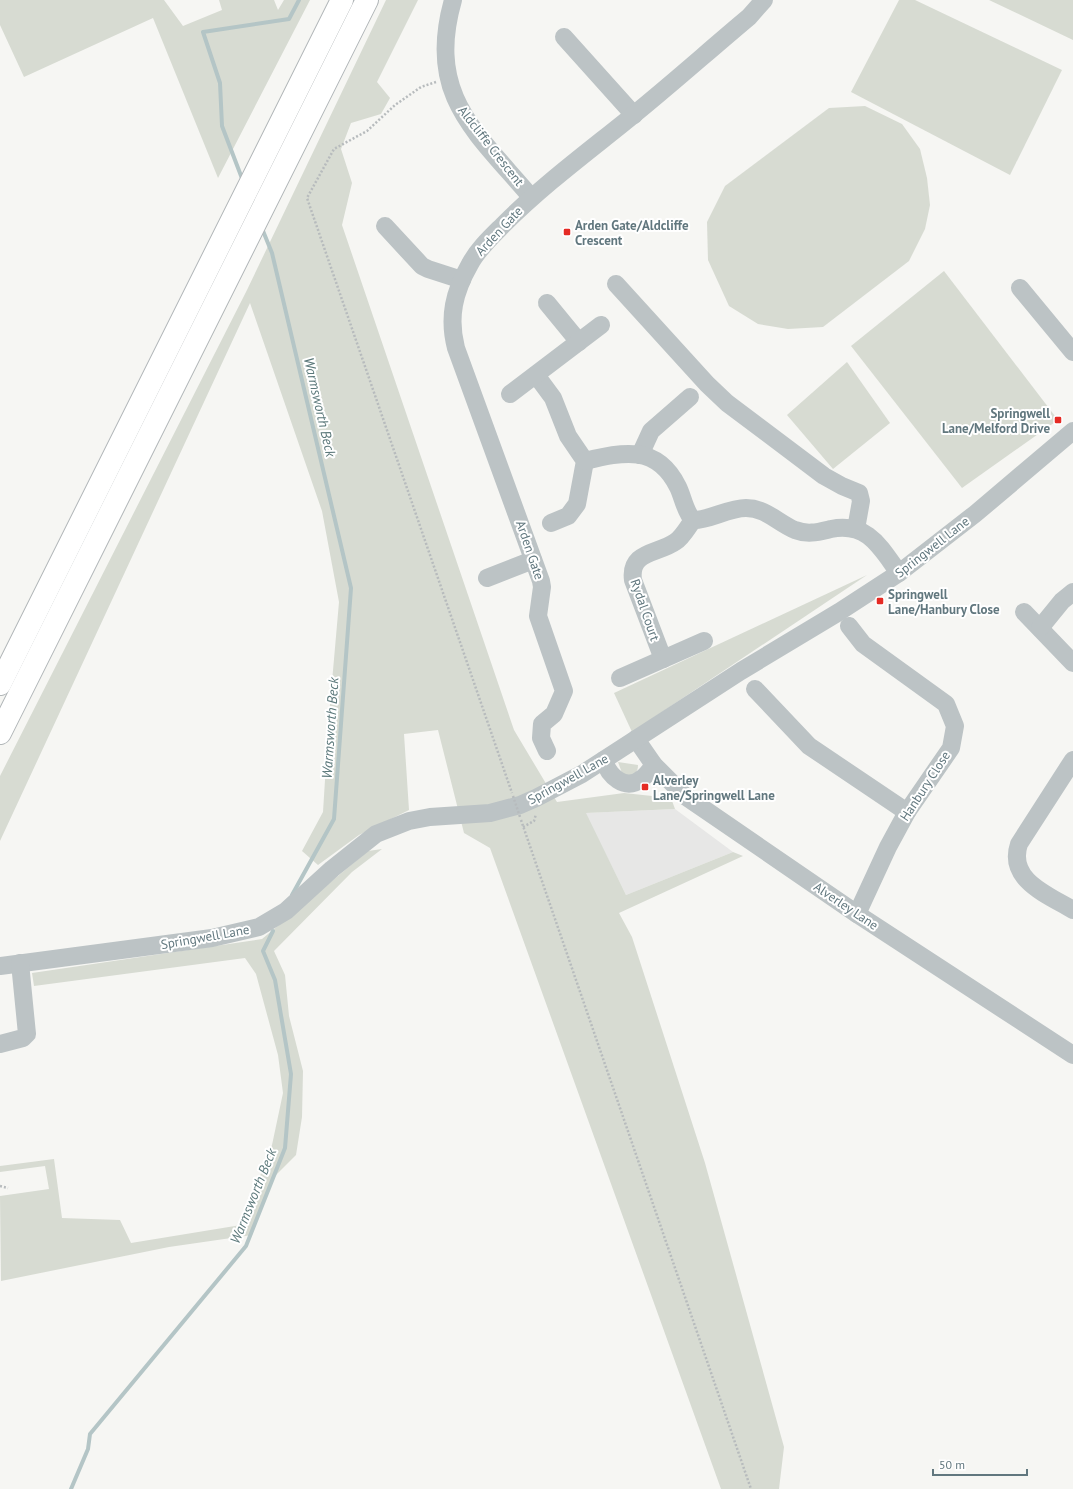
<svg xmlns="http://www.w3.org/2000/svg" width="1073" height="1489" viewBox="0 0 1073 1489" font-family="'PT Sans',sans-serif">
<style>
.built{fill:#e7e7e6}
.green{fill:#d7dbd2}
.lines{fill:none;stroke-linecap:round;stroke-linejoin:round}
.stream{stroke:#b4c5c6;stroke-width:4}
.highway-casing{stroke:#b2b7b9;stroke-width:24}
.path{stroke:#b7bbbd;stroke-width:2.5;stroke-dasharray:2 2;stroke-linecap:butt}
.minor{stroke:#bcc3c5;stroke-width:18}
.highway{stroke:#fff;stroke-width:22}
.path-bridge{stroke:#b7bbbd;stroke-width:2.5;stroke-dasharray:2 2;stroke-linecap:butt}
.poi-dot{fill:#e52b24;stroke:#fff;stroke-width:1.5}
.labels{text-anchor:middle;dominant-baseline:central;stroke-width:4;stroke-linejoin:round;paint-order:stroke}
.street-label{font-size:13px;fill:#61777e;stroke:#fff}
.poi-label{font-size:13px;font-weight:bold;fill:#61777e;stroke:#fff;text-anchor:start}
.water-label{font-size:14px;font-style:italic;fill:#5b787a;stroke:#fff}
</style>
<rect width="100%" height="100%" fill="#f6f6f3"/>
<!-- built -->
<path class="built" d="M675,809L733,852L626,895L585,813Z"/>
<!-- green -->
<g class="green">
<path d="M0,0H164L183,26L222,10L219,0H274L278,10L284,0H310L218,178L153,18L24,77L0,25Z"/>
<path d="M386,0H418L377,82L390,98L381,114L351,123L341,149L352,183L342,225L514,730L557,802L624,793L671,798L675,809L586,813L626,895L733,852L743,856L619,913L632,937L705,1163L784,1447L779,1489H721L490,848L464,833L438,730L404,734L409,810L359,835L318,865L302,851L323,812L329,716L339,602L322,511L250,303L0,841V776L246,292Z"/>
<path d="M899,0H915L1062,70L1010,175L851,92Z"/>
<path d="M989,0H1073V40Z"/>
<path d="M865,106L902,124L920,149L927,178L930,205L925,229L909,261L823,327L788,329L758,324L729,306L708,260L707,222L725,186L829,108Z"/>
<path d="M944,271L1058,420L962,488L851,346Z"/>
<path d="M847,362L890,423L833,469L787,415Z"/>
<path d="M867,575L632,732L614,693Z"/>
<path d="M618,762L638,765C638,772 635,774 628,776L622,773Z"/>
<path d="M382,849L352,872L274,951L285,975L289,1016L303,1071L302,1117L296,1155L272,1179L252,1235L169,1247L1,1281L0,1196L49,1189L45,1166L0,1172V1166L54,1159L62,1218L120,1220L131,1243L241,1225L272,1145L283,1093L278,1055L256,974L245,958L34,986L32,973L262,939L368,851Z"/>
</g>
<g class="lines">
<!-- stream -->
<g class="stream">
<path d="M243,181L222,126L220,83L203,32L289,19L299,0"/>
<path d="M261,226L272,253L351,588L334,819L292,895"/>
<path d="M71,1489L88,1449L90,1434L246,1246L285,1148L291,1074L275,980L263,951L273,931"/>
</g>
<!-- highway casing -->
<g class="highway-casing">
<g id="highway">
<path d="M0,684L342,0"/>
<path d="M0,733L367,0"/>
</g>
</g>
<!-- path -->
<g class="path">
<path d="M436,82L421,87L395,105L367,131L334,149L307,198L512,793"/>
<path d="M521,820L751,1489"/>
<path d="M523,827L534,821L536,814"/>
<path d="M0,1186L8,1188"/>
</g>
<!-- minor -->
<g class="minor">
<path d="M453,0C426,95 475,131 531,197"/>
<path d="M564,37L634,115"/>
<path d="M385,226L422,266L428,269L462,280"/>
<path d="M616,284L707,384L727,403L824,476L842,486L859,493L861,501L856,529"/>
<path d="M1020,288L1073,352"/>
<path d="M547,303L579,342"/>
<path d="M536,375L553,398L568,436L585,461L577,504L568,516L551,523"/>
<path d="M510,394L601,325"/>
<path d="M640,455L651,431L690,397"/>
<path d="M585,461C623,452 657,444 678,487C683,497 685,512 693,520C708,521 728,508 746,508C766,508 778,523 795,530C808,535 818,532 831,529C868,522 880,547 899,573"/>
<path d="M487,578L533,560"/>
<path d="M1024,612L1073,663"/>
<path d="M849,626L863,644L946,704L955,726L951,748L907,812L888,847L857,914"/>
<path d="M1040,628L1062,601L1073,592"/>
<path d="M663,659L633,580C629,551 658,554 675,542C682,538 688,527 693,520"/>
<path d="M620,678L704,641"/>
<path d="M755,689L809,746L907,812"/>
<path d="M636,739L654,765L685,796L857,914L1073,1055"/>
<path d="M547,751L541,738L542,724L554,714L564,691L538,616L542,587L541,581L456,348C448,317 454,292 470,264C478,249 491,237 503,225C540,188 581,157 621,125C665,90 706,53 749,17L764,0"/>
<path d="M604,760C608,775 625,792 641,779C646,776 650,770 654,765"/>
<path d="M1073,760L1019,844C1007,880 1048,895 1073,910"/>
<path d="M0,966L212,938L259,927L286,911L332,869L376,834L409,821L430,817L490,813L520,805L536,798L582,774L741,671L839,612L899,573L975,514L1073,431"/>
<path d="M0,1044L23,1038L27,1034L20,963"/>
</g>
<!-- highway -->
<use href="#highway" class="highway"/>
<!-- path-bridge -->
<path class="path-bridge" d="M513,796L520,817"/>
</g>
<!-- markers -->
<g class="poi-dot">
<rect x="563" y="228" width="8" height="8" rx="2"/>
<rect x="1054" y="416" width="8" height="8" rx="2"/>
<rect x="876" y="597" width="8" height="8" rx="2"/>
<rect x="641" y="783" width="8" height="8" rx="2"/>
</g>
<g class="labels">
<!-- street labels -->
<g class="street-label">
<text transform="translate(491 146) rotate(52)">Aldcliffe Crescent</text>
<text transform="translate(499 231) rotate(-47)">Arden Gate</text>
<text transform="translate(932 547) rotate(-38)">Springwell Lane</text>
<text transform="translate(530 550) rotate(71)">Arden Gate</text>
<text transform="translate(645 610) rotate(71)">Rydal Court</text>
<text transform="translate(568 779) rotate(-29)">Springwell Lane</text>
<text transform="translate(925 786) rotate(-57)">Hanbury Close</text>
<text transform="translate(846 906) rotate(34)">Alverley Lane</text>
<text transform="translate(205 937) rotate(-10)">Springwell Lane</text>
</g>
<!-- poi labels -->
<g class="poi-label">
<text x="575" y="225">Arden Gate/Aldcliffe<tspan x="575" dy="15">Crescent</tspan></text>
<text x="1050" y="413" text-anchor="end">Springwell<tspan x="1050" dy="15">Lane/Melford Drive</tspan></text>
<text x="888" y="594">Springwell<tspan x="888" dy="15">Lane/Hanbury Close</tspan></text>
<text x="653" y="780">Alverley<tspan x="653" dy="15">Lane/Springwell Lane</tspan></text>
</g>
<!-- water labels -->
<g class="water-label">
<text transform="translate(320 407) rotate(77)">Warmsworth Beck</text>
<text transform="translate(330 728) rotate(-86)">Warmsworth Beck</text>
<text transform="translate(253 1196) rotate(-68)">Warmsworth Beck</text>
</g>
</g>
<!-- scale -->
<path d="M933 1469v6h94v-6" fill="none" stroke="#61777e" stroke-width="2"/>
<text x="939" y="1469" font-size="12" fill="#61777e" stroke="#ffffff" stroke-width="3" paint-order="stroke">50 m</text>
</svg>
